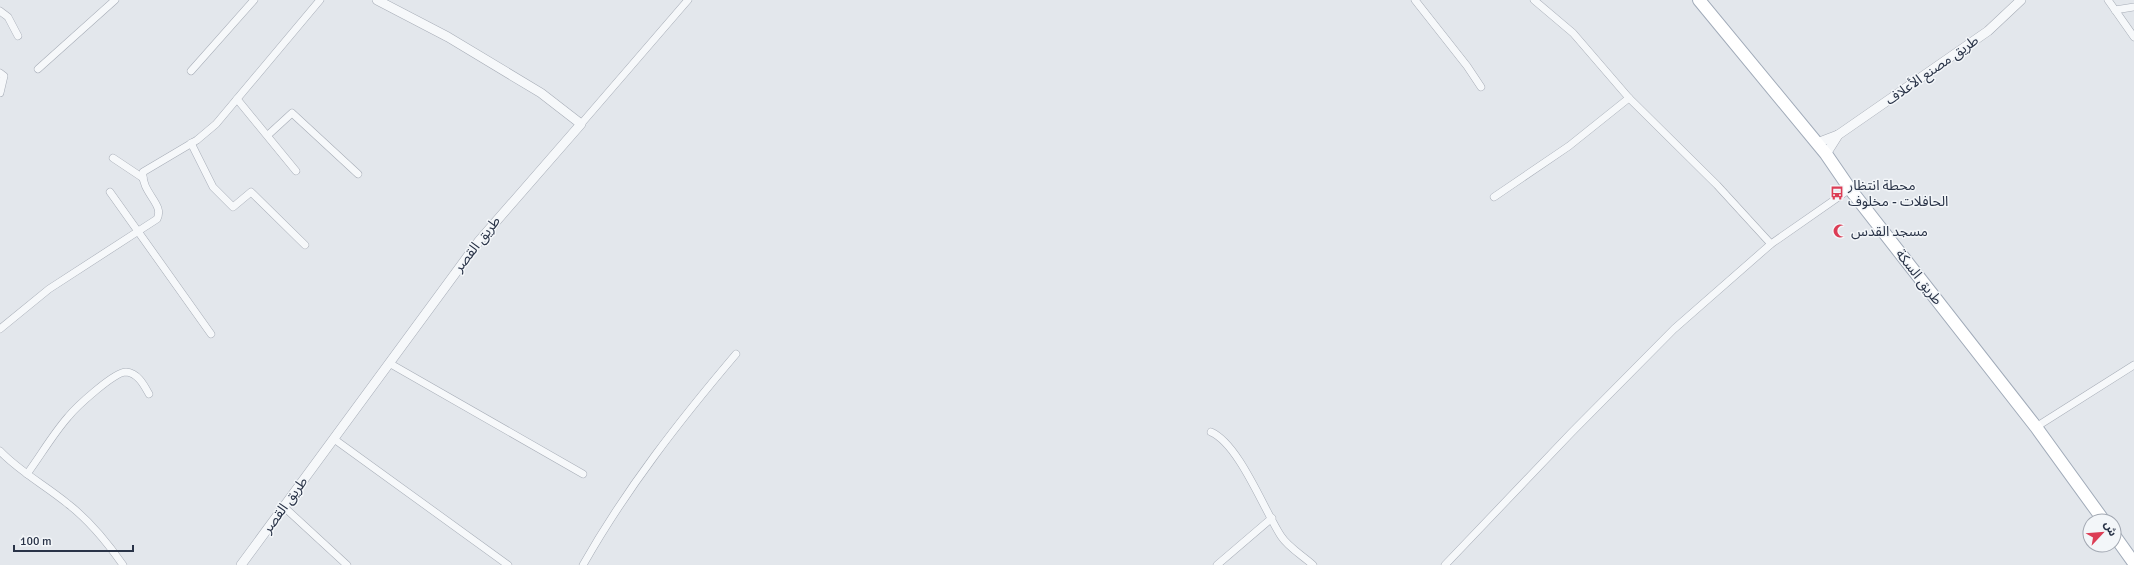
<svg xmlns="http://www.w3.org/2000/svg" width="2134" height="565" viewBox="0 0 2134 565" font-family="Signika,'Noto Sans Arabic',sans-serif">
<style>
.lines{fill:none;stroke-linecap:round;stroke-linejoin:round}
.minor-casing{stroke:#a7adb7;stroke-width:8}
.tertiary-casing{stroke:#a7adb7;stroke-width:10}
.primary-casing{stroke:#a1abb9;stroke-width:14}
.minor{stroke:#f6f8fa;stroke-width:7}
.tertiary{stroke:#f6f8fa;stroke-width:9}
.primary{stroke:#fff;stroke-width:12}
.labels{text-anchor:middle;dominant-baseline:central;stroke-width:3;stroke-linejoin:round;paint-order:stroke}
.street-label{font-size:14px;fill:#293347;stroke:#f3f6f9}
.poi-label{font-size:14px;fill:#293347;stroke:#f3f6f9;text-anchor:start}
</style>
<rect width="100%" height="100%" fill="#e3e7ec"/>
<g class="lines">
<!-- minor casing -->
<g class="minor-casing">
<g id="minor">
<path d="M1415,0L1467,66L1481,87"/>
<path d="M1534,0L1573,33L1629,98L1717,185L1771,244"/>
<path d="M2108,0L2134,37"/>
<path d="M2115,10L2134,7"/>
<path d="M0,11L8,17L18,36"/>
<path d="M38,69L115,0"/>
<path d="M191,71L254,0"/>
<path d="M0,73L4,76L0,93"/>
<path d="M237,99L296,171"/>
<path d="M581,124L688,0"/>
<path d="M268,135L292,113L358,174"/>
<path d="M191,143L213,187L233,207L251,192L305,245"/>
<path d="M113,158L143,178"/>
<path d="M110,192L211,334"/>
<path d="M1494,197L1569,146L1629,98"/>
<path d="M0,329L49,289L157,219C165,204 141,193 143,172L197,140L216,124L320,0"/>
<path d="M389,363L583,474"/>
<path d="M2036,427L2134,365"/>
<path d="M1211,432C1239,444 1264,510 1281,536C1288,547 1303,556 1313,565"/>
<path d="M334,439L508,565"/>
<path d="M0,451C20,472 45,485 68,504C90,521 107,542 123,565"/>
<path d="M27,474C41,455 53,434 68,417C76,407 114,372 126,372C138,373 144,385 149,394"/>
<path d="M284,507L347,565"/>
<path d="M583,565C626,489 680,420 736,354"/>
<path d="M1217,565L1272,518"/>
<path d="M1445,565L1571,433L1674,329L1771,244L1850,189"/>
</g>
</g>
<!-- tertiary casing -->
<g class="tertiary-casing">
<g id="tertiary">
<path d="M1817,143L1838,135L1988,31L2021,0"/>
<path d="M1826,154L1838,135"/>
<path d="M241,565L479,241L581,124L541,93L448,37L377,0"/>
</g>
</g>
<!-- primary casing -->
<g class="primary-casing">
<g id="primary">
<path d="M1699,0L1826,154L1850,189L2036,427L2104,521"/>
<path d="M2114,535L2134,563"/>
</g>
</g>
<!-- minor -->
<use href="#minor" class="minor"/>
<!-- tertiary -->
<use href="#tertiary" class="tertiary"/>
<!-- primary -->
<use href="#primary" class="primary"/>
</g>
<!-- icons -->
<defs>
<g id="bus-bare" transform="scale(1.08)"><path d="M-5-6H5V4H4V6H2V4H-2V6H-4V4H-5ZM-3.5-4V0h7V-4ZM-3.5 1.2v1.5H-2V1.2ZM2 1.2v1.5H3.5V1.2Z" fill="#dc3d55" stroke="#f3f6f9" stroke-width="2.5" paint-order="stroke"/></g>
<g id="mosque-bare" transform="scale(1.08)"><path d="M3.5-4.9A6 6 0 1 0 3.5 4.9A5 5 0 1 1 3.5-4.9Z" fill="#dc3d55" stroke="#f3f6f9" stroke-width="2.5" paint-order="stroke"/></g>
</defs>
<g fill-rule="evenodd">
<use href="#bus-bare" x="1837" y="193"/>
<use href="#mosque-bare" x="1840" y="231"/>
</g>
<g class="labels">
<!-- street labels -->
<g class="street-label">
<text transform="translate(1932 70) rotate(-35)">طريق مصنع الأعلاف</text>
<text transform="translate(477 244) rotate(-52)">طريق القصر</text>
<text transform="translate(1919 277) rotate(52)">طريق السكة</text>
<text transform="translate(285 505) rotate(-54)">طريق القصر</text>
</g>
<!-- poi labels -->
<g class="poi-label">
<text x="1848" y="185">محطة انتظار<tspan x="1848" dy="16">الحافلات - مخلوف</tspan></text>
<text x="1851" y="231">مسجد القدس</text>
</g>
</g>
<!-- north arrow -->
<g transform="translate(2102 533) rotate(64)"><circle r="19" fill="#f3f6f9" stroke="#a2a8b2"/>
<path d="M0-3L7 15L0 10L-7 15Z" fill="#dc3d55"/>
<text y="-6" font-size="11" font-weight="bold" text-anchor="middle" fill="#293347">ش</text>
</g>
<!-- scale -->
<path d="M14 545v6h119v-6" fill="none" stroke="#293347" stroke-width="2"/>
<text x="20" y="545" font-size="12" fill="#293347" stroke="#f3f6f9" stroke-width="3" paint-order="stroke">100 m</text>
</svg>
